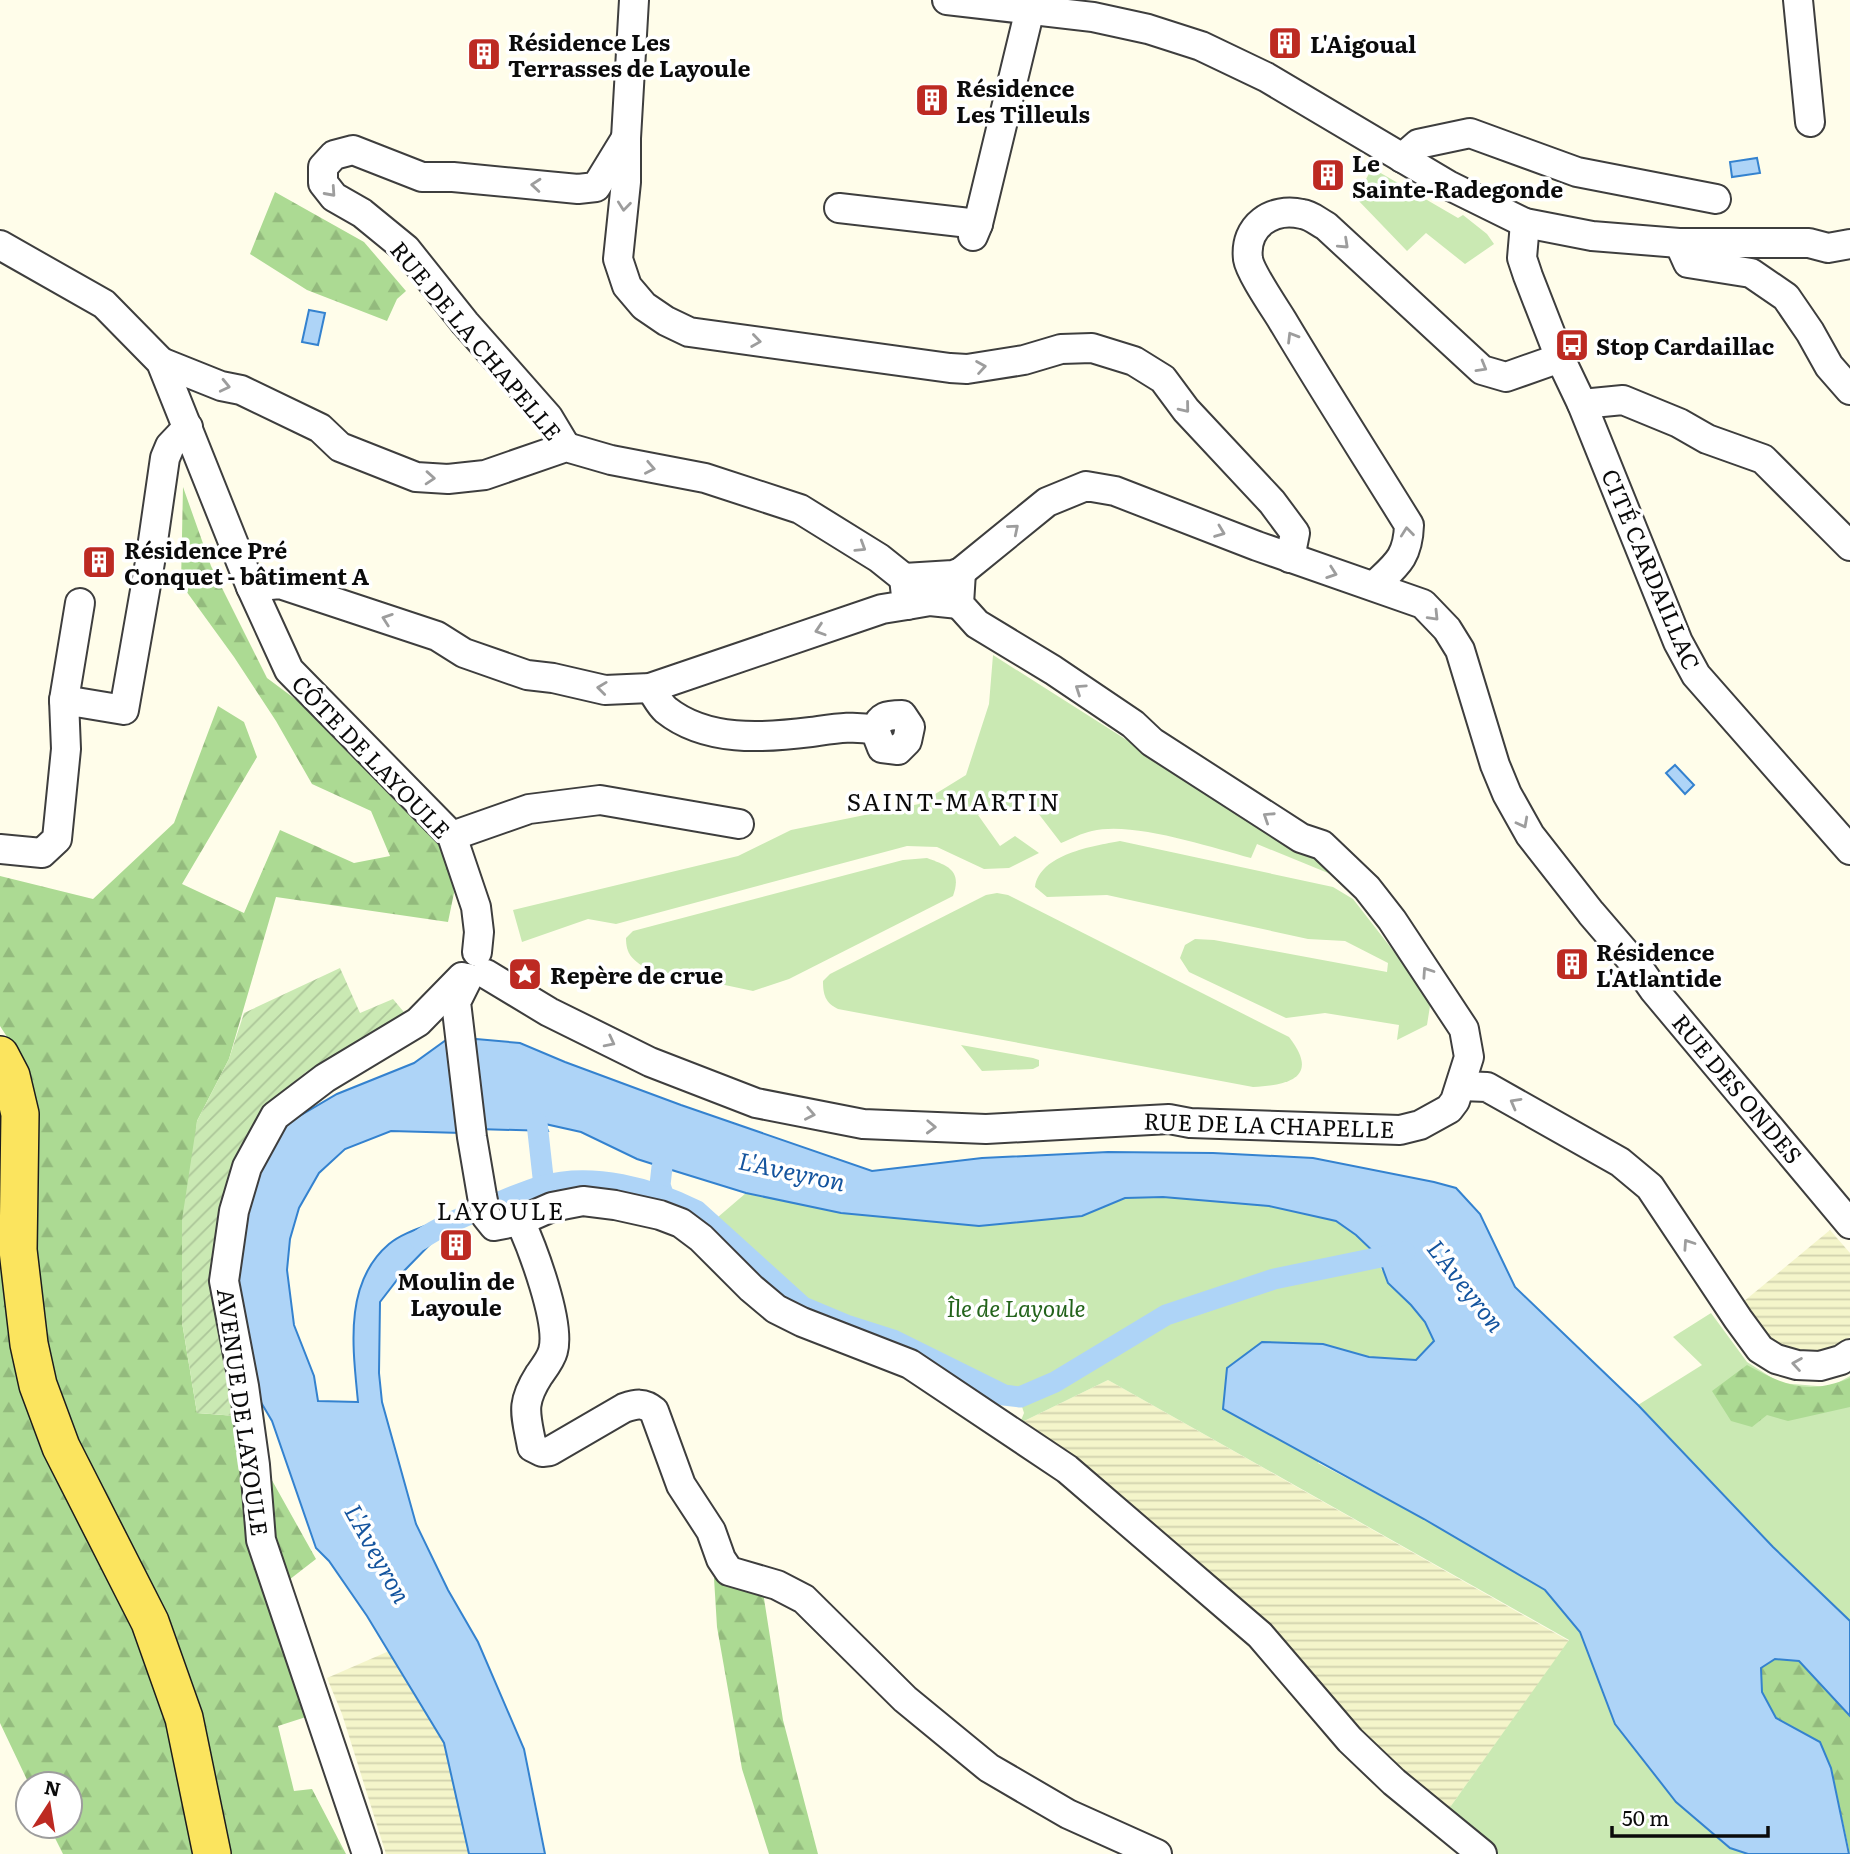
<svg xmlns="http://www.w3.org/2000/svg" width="1850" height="1854" viewBox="0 0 1850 1854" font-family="Literata,serif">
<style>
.farmland{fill:url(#farmland-rules)}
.grass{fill:#cae9b3}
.forest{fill:url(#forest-firs)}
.garden{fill:url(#garden-furrows)}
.water{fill:#aed4f7;stroke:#3482cf;stroke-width:2}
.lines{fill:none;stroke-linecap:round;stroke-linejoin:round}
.canal{stroke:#aed4f7;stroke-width:21}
.minor-casing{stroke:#3e3e3e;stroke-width:32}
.major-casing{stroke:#1c1c1c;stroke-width:40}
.minor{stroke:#fff;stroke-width:28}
.major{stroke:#fbe45e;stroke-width:37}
.oneway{stroke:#9d9d9d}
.labels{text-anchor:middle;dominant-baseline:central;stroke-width:7;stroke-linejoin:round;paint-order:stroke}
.poi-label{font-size:23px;font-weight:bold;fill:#0b0b0b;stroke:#fff;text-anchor:start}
.street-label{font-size:23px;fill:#0b0b0b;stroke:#fff}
.park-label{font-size:23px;font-style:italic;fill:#23631b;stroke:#fff}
.neighbourhood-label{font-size:24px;letter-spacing:2px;fill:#0b0b0b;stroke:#fff}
.water-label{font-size:24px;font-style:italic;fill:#14549e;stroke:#fff}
</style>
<defs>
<pattern id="farmland-rules" width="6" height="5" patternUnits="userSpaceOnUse" patternTransform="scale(1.75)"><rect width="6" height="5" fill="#f4f5ca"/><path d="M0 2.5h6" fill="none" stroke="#d0d1ac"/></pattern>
<pattern id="forest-firs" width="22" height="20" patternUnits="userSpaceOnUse" patternTransform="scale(1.75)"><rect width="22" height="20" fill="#acda93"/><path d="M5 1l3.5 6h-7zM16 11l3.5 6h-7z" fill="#93ba7d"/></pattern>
<pattern id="garden-furrows" width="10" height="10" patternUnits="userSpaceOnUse" patternTransform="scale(1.75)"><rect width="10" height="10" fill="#cae9b3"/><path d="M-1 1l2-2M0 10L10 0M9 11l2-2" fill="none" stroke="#acc699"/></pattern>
</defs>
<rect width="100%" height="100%" fill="#fffdea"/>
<!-- farmland -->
<g class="farmland">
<path d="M1830,1230L1850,1253V1337L1825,1354H1799L1779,1347L1765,1333L1743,1302Z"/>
<path d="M1108,1380L1569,1641L1441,1820L1020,1423Z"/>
<path d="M389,1651L444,1743L469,1854H386L342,1714L327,1678Z"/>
</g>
<!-- grass -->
<g class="grass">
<path d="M1372,168L1458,218L1463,215L1487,234L1494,244L1465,264L1426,233L1407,251L1356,198Z"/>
<path d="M993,655L1350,882L1257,844L1251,858C1209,847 1133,821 1092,831C1082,833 1071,839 1061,843L1028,800L1019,797L1012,801V813L1001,798L978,815L1000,846L1015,836L1039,853L1009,868L984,869L937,847L907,846L616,924L588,919L522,942L513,910L738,856L791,830L919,804L966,775L989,704Z"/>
<path d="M1120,841L1333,887L1353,899L1409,971L1430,1006L1427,1025L1397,1040L1399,1025L1325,1013L1286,1018L1189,972L1180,958L1185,945L1195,939L1214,940L1387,972L1388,963L1345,941L1308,939L1107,895L1047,897L1035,887C1040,854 1093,846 1120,841Z"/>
<path d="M927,858C949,866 962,871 953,896L789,979L753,991L645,968C632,959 626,954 626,938L633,931L903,860Z"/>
<path d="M997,893L1008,895L1289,1037C1320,1077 1290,1085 1253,1087L838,1009C825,1003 823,994 823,981L830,974L986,895Z"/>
<path d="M961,1045L1033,1058L1039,1060V1066L1033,1069L982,1071Z"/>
<path d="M746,1193L841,1213L979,1226L1082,1216L1125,1198L1163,1197L1269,1206L1336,1221L1356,1235L1378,1256L1381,1269L1425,1322L1434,1341L1417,1360L1369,1357L1323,1344L1318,1463L1424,1519L1545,1590L1580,1632L1615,1724L1676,1802L1730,1848L1748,1854H1482L1441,1820L1569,1640L1108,1380L1020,1423L1024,1413L1019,1397L1004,1395L893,1340L846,1325L803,1307L711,1223Z"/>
<path d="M1711,1313L1747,1362L1780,1383L1830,1387L1850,1376V1621L1773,1547L1638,1405L1702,1365L1673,1337Z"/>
</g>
<!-- forest -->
<g class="forest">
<path d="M275,192L364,242L406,291L397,299L387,321L307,290L250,254Z"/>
<path d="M183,487L211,566L267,678L314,713L437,835L451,869L454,893L448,922L276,897L229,1059L197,1121L182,1322L197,1413L236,1416L316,1559L267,1597L306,1717L278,1726L294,1791L312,1789L346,1854H63L49,1826H70V1784H29L0,1723V1072L31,1074L0,1026V876L93,899L174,823L218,706L244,722L257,757L182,884L244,913L280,830L354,863L390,856L371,811L312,784L276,721L234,657L181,584Z"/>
<path d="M1747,1365C1785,1386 1808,1395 1850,1378V1407L1788,1421L1767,1415L1752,1427L1731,1421L1712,1391Z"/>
<path d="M760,1573L783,1720L818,1854H769L742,1769L717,1627L714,1578Z"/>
<path d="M1775,1659L1799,1661L1850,1716V1854L1831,1768L1820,1742L1776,1718L1762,1692L1761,1668Z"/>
</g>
<!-- garden -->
<path class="garden" d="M340,968L360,1013L393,999L408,1017L355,1049L306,1072L274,1099L246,1138L225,1220L236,1416L197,1413L182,1322V1220L197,1121L229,1059L244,1013Z"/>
<!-- water -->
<g class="water">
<path d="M1757,158L1760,173L1732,177L1730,162Z"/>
<path d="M309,310L325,313L318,345L302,342Z"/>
<path d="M1675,765L1694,785L1685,794L1666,773Z"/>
<path d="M476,1039L520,1043L565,1062L681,1105L872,1171L982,1158L1108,1152L1213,1153L1313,1158L1434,1182L1456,1188L1480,1214L1515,1287L1638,1405L1773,1547L1850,1621V1716L1799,1661L1775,1659L1761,1668L1762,1692L1776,1718L1820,1742L1831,1768L1849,1854H1748L1730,1848L1676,1802L1615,1724L1580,1632L1545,1590L1424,1519L1223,1409L1227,1368L1262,1342L1323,1344L1369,1357L1416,1360L1434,1341L1425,1322L1411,1305L1388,1283L1378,1256L1356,1235L1336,1221L1269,1206L1163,1197L1125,1198L1082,1216L979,1226L841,1213L746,1193L662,1167L637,1159L581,1132L545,1124L548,1131L477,1129L462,1133L391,1131L345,1149L319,1173L299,1208L290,1239L287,1270L294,1325L314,1376L318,1401L358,1402C353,1349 343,1283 389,1244C402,1233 423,1227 438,1221L445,1229L404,1271L380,1302L379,1373L382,1402L416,1524L448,1590L478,1642L524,1749L545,1854H469L444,1743L367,1616L329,1561L316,1548L272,1421L259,1399L234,1285L241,1217L270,1143L291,1121L337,1094L414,1063L446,1040Z"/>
</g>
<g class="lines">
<!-- canal -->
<g class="canal">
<path d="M537,1123L544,1186"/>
<path d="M662,1167L660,1185L664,1197"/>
<path d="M420,1240C440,1226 465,1216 487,1207C505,1200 524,1191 542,1186C593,1172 651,1188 697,1211L803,1307L846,1325L893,1340L1004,1395L1020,1397L1055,1382L1166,1315L1274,1279L1405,1252"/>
</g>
<!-- minor casing -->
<g class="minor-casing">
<g id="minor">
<path d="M634,0L626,138V182L618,259L627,286L644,306L666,321L689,332L950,368L967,369L1024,360L1061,349L1092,348L1134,361L1163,379L1186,410L1272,502L1295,533L1290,558"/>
<path d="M947,0L1093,17L1148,29L1201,46L1266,77L1448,185L1525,223L1592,236L1679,243H1809L1828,248L1850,244"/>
<path d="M1798,0L1810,122"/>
<path d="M1402,158L1418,144L1470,133L1577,172L1716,199"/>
<path d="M839,208L978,224"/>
<path d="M1525,223L1522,258L1528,276L1560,358L1582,404L1678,642L1696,675L1850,850"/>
<path d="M973,236L978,224L1030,9"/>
<path d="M1679,243L1688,263L1751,273L1786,297L1810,332L1829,366L1850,390"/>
<path d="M0,245L104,304L161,362L251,587L289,670L452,836L476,907L479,932L477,952"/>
<path d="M161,362L221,386L241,390L320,428L340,447L416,477L448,479L485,475L566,447L611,460L705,478L800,509L879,558L904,578"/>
<path d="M1582,404L1623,400L1679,423L1707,439L1763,459L1850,546"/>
<path d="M566,447L548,417L465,323L406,249L362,213L334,197L323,183V167L334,155L353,150L422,177H453L578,189L596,187L626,138"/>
<path d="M904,578L953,575L961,572L1047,502L1086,486L1115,491L1257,546L1423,604L1447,629L1460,650L1495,765L1507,794L1530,835L1591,913L1640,970L1654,990L1850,1224"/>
<path d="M1374,586C1396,565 1408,558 1409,525C1367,457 1323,389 1282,320C1274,307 1250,272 1248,259C1244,226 1272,207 1302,214C1311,215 1318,222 1326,226L1482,370L1506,377L1560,358"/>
<path d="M251,587L280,584L437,636L464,653L527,675L553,678L605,690L650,688L882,609L907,605L904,578"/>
<path d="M907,605L930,601L959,604"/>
<path d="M650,688C655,694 659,704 666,710C706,742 763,738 811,732C833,729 853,725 875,730L882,748L898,750L907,741L910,727L902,715C887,715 880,716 875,730"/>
<path d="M64,700L80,603"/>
<path d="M452,836L529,809L600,800L739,824"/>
<path d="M0,849L42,853L57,839L66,749L64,700L124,710L150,562L165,458L170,446L188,427"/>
<path d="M486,974L549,1012L650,1062L756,1103L863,1124L986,1129L1169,1119L1190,1123L1400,1130L1420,1125L1449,1109L1455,1101L1469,1057L1464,1029L1392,920L1367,888L1322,845L1301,838L1152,742L1133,724L1053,670L977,624L959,604L961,572"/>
<path d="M468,978L456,1002L472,1137L482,1196L486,1216L494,1226L520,1221L552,1207L583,1201L615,1205L660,1215L681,1223L701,1238L751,1288L776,1309L802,1322L910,1364L1067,1469L1260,1635L1350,1740L1394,1782L1482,1854"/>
<path d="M1461,1086L1487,1087L1620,1162L1650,1187L1738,1319L1760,1349L1776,1359L1797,1365L1820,1366L1841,1360L1850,1354"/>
<path d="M520,1221C532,1247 561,1323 553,1351C551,1359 544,1368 539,1375C520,1405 526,1414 532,1447L542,1452L550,1451L624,1408C636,1404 644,1402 654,1411L681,1485L711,1531L721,1559L729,1571L777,1585L804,1599L905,1699L989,1768L1068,1814L1157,1854"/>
<path d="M367,1854L261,1540L255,1465L244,1386L224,1281L234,1211L247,1167L275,1116L325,1078L418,1022L462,977"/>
</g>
</g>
<!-- major casing -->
<g class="major-casing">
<path id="major" d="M0,1055L11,1076L20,1114L18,1250L29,1344L38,1385L61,1447L150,1622L184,1718L212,1854"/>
</g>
<!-- minor -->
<use href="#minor" class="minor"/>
<!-- major -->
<use href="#major" class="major"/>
</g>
<!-- one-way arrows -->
<defs><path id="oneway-chevron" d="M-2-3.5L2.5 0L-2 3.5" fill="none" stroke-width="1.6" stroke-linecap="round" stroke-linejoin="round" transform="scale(1.75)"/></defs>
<g class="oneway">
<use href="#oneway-chevron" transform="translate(536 185) rotate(-175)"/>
<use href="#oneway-chevron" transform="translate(331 192) rotate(48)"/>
<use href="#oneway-chevron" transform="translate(624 206) rotate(96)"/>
<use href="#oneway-chevron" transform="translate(1344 244) rotate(43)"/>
<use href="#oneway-chevron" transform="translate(1292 337) rotate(-121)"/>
<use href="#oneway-chevron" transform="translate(756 341) rotate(8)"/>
<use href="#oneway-chevron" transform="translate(981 367) rotate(-9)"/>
<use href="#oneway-chevron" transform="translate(1482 367) rotate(30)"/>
<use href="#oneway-chevron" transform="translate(225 386) rotate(13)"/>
<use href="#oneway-chevron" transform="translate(1185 408) rotate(51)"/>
<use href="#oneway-chevron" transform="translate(650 468) rotate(11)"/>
<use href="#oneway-chevron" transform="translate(430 478) rotate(4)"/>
<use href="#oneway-chevron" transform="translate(1014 529) rotate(-40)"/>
<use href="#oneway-chevron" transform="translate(1220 532) rotate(21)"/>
<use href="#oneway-chevron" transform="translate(1407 532) rotate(-96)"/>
<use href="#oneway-chevron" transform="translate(861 547) rotate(32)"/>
<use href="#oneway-chevron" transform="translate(1332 573) rotate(19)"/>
<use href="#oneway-chevron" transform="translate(1434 616) rotate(46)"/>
<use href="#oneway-chevron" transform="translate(387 619) rotate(-161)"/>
<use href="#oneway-chevron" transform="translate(820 630) rotate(162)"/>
<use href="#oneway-chevron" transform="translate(602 688) rotate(-173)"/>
<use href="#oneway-chevron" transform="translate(1080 689) rotate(-146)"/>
<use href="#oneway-chevron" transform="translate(1268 817) rotate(-147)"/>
<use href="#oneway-chevron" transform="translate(1523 823) rotate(62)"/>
<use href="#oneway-chevron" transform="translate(1427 972) rotate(-124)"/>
<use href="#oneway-chevron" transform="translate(610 1042) rotate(27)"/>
<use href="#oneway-chevron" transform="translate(1515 1103) rotate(-151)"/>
<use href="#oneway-chevron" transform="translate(810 1114) rotate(11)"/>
<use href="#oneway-chevron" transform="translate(931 1127) rotate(2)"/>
<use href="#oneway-chevron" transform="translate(1688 1244) rotate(-124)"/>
<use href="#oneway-chevron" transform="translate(1797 1364) rotate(-171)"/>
</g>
<!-- icons -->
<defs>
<g id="building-square" transform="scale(1.75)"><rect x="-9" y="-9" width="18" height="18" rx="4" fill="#bd2a22" stroke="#fff"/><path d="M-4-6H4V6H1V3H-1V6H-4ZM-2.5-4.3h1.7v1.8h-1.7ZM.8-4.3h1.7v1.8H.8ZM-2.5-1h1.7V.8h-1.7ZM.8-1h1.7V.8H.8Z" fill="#fff"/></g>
<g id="bus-square" transform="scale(1.75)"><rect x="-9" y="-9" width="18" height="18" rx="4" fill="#bd2a22" stroke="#fff"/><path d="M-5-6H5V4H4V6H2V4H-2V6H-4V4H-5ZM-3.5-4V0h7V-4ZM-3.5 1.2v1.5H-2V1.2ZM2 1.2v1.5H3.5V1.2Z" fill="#fff"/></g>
<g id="sight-square" transform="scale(1.75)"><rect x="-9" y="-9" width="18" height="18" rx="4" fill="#bd2a22" stroke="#fff"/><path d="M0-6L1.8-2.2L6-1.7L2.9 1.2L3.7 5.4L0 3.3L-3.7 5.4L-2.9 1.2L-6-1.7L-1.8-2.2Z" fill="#fff"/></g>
</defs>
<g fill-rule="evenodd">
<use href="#building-square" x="1285" y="43"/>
<use href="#building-square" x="484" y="54"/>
<use href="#building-square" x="932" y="100"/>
<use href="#building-square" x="1328" y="175"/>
<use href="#bus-square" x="1572" y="345"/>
<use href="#building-square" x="99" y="562"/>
<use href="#building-square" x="1572" y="964"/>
<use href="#sight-square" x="525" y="974"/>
<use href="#building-square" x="456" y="1245"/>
</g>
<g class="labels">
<!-- poi labels -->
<g class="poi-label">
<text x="508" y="41">Résidence Les<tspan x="508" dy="26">Terrasses de Layoule</tspan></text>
<text x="1310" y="43">L'Aigoual</text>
<text x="956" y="87">Résidence<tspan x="956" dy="26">Les Tilleuls</tspan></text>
<text x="1352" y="162">Le<tspan x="1352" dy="26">Sainte-Radegonde</tspan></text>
<text x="1596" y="345">Stop Cardaillac</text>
<text x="124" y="549">Résidence Pré<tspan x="124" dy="26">Conquet - bâtiment A</tspan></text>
<text x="1596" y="951">Résidence<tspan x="1596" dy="26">L'Atlantide</tspan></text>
<text x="550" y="974">Repère de crue</text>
<text x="456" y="1280" text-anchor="middle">Moulin de<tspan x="456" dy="26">Layoule</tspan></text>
</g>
<!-- street labels -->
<g class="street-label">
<text transform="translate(477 340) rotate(50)">RUE DE LA CHAPELLE</text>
<text transform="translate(1652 569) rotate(67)">CITÉ CARDAILLAC</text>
<text transform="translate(372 756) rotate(46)">CÔTE DE LAYOULE</text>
<text transform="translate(1738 1088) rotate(50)">RUE DES ONDES</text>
<text transform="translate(1269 1124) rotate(2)">RUE DE LA CHAPELLE</text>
<text transform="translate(244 1412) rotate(82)">AVENUE DE LAYOULE</text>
</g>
<!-- park labels -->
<g class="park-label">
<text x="1016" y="1307">Île de Layoule</text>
</g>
<!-- neighbourhood labels -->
<g class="neighbourhood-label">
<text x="954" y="800">SAINT-MARTIN</text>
<text x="501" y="1209">LAYOULE</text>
</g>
<!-- water labels -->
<g class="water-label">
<text transform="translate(792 1170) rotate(12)">L'Aveyron</text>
<text transform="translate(1467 1285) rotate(52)">L'Aveyron</text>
<text transform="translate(379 1553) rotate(61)">L'Aveyron</text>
</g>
</g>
<!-- north arrow -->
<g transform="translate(49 1805) rotate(12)"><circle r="33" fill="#ffffff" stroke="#9d9d9d" stroke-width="2"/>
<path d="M0-5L12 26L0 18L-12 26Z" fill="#bd2a22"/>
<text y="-10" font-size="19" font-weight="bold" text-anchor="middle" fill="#0b0b0b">N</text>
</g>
<!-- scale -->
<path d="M1612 1826v10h156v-10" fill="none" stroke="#0b0b0b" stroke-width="3.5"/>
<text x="1622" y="1826" font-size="21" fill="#0b0b0b" stroke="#ffffff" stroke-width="5" paint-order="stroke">50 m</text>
</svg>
